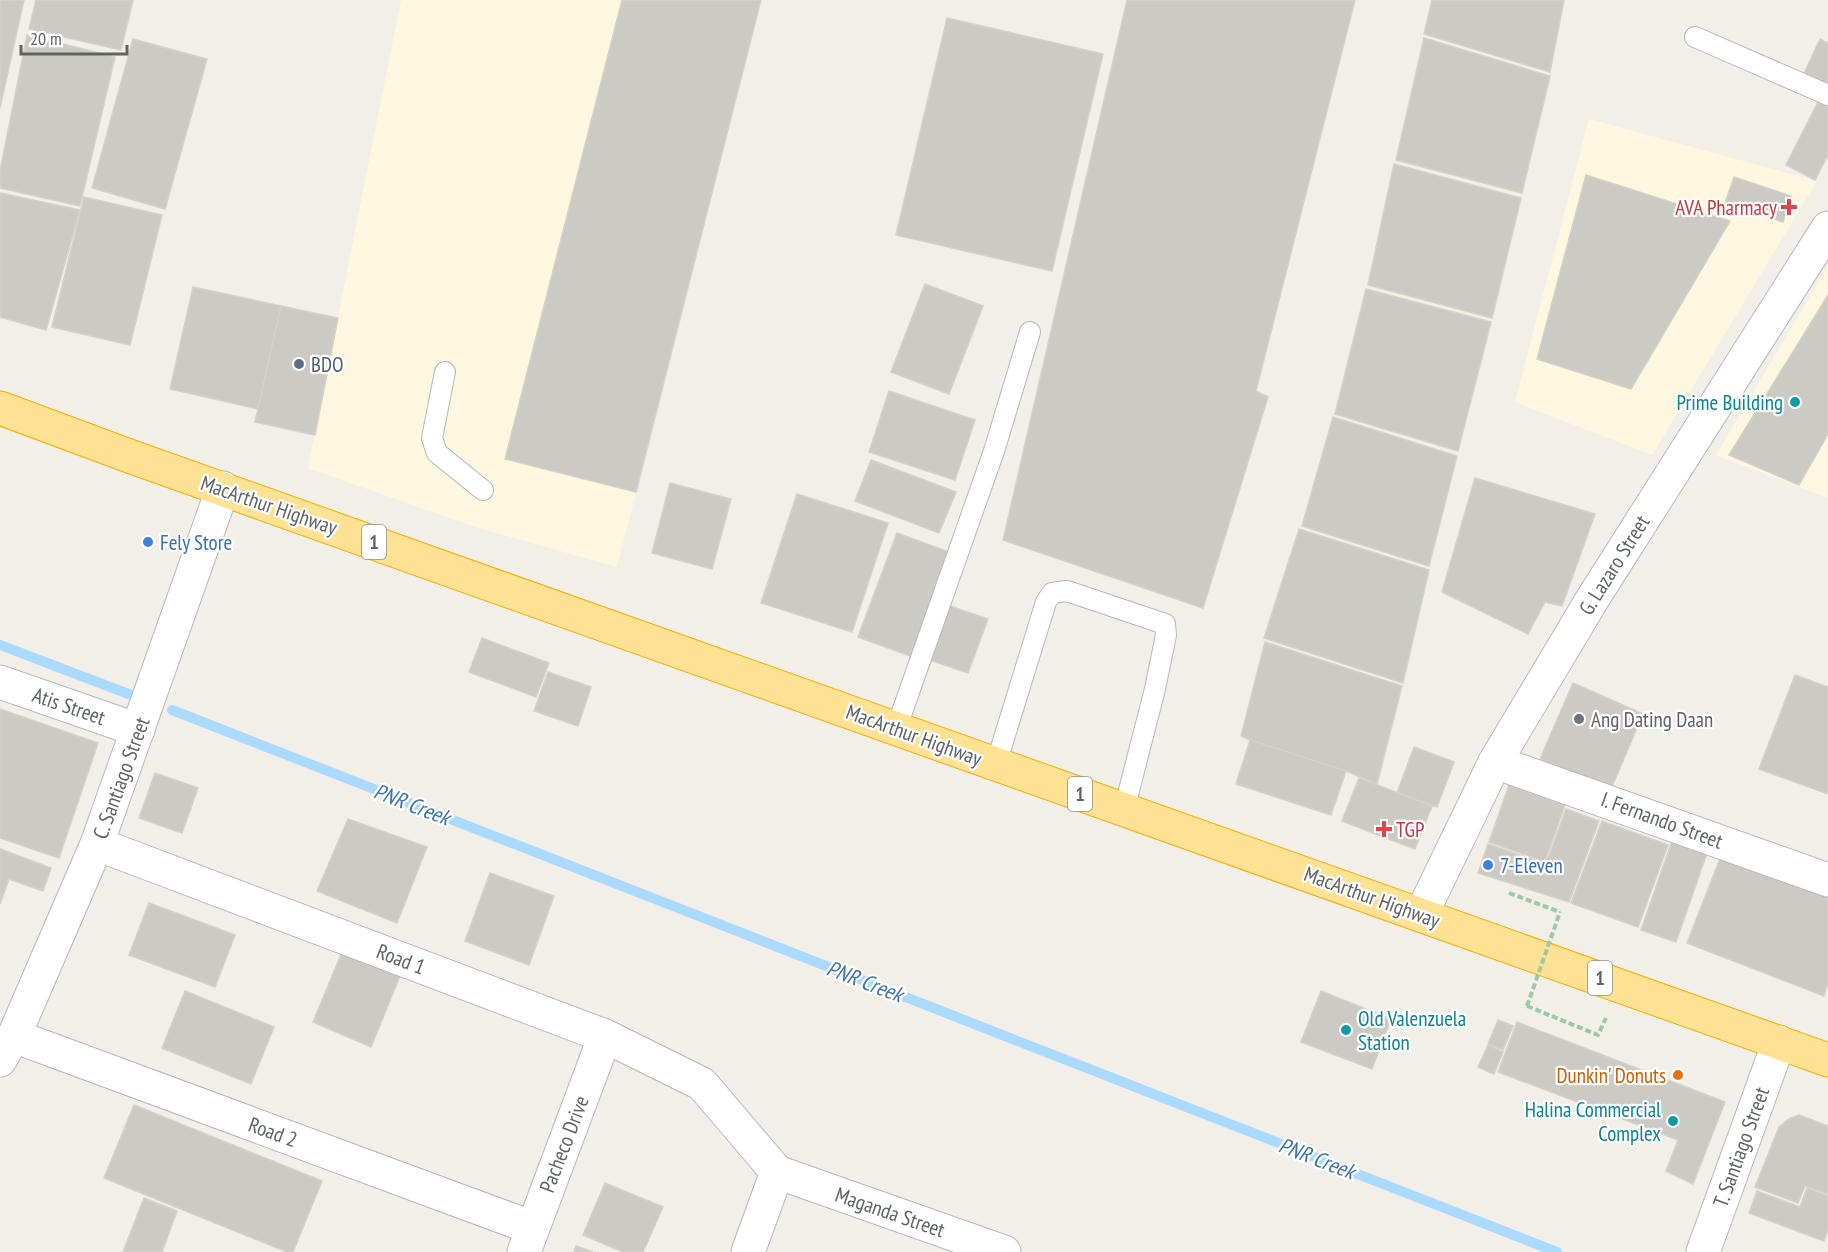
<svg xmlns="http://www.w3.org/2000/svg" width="1828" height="1252" viewBox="0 0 1828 1252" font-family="'PT Sans Narrow',sans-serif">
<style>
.commercial{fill:#fef7e0}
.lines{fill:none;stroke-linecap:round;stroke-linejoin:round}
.stream{stroke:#aadaff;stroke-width:10}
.building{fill:#cccac5;stroke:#d6d1c6;stroke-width:1.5}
.lane-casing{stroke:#b5b8bc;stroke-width:22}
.street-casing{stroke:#b5b8bc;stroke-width:35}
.secondary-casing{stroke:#b6babf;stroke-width:35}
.highway-casing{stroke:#f9ab00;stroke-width:35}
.path{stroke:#9cc7a9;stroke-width:4;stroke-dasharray:6 3;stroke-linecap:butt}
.lane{stroke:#fff;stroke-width:20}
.street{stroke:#fff;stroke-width:33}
.secondary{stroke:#fff;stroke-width:33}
.highway{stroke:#fde293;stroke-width:33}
.path-bridge{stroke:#9cc7a9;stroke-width:4;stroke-dasharray:6 3;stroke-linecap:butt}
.health-dot{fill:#e0444e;stroke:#fff;stroke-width:2}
.service-dot{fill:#5c6f8a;stroke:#fff;stroke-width:2}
.culture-dot{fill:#0f9aa8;stroke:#fff;stroke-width:2}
.shop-dot{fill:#3f7fe0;stroke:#fff;stroke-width:2}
.worship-dot{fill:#6b7280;stroke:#fff;stroke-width:2}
.food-dot{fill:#e8710a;stroke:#fff;stroke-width:2}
.labels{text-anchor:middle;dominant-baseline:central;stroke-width:4.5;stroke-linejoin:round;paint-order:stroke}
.shield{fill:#fff;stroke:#8f9295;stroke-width:1.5}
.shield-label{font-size:20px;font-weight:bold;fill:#5f6368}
.health-label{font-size:21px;fill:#be3a42;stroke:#fff;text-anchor:end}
.service-label{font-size:21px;fill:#4e5e75;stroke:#fff;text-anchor:start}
.culture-label{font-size:21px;fill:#0d838f;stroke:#fff;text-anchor:end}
.street-label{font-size:21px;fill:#5f6368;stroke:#fff}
.shop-label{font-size:21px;fill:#366cbe;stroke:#fff;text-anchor:start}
.worship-label{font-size:21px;fill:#5b616d;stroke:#fff;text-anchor:start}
.food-label{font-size:21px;fill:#c56008;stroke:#fff;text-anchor:end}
.water-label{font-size:22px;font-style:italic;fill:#4174aa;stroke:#fff}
</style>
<rect width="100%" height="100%" fill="#f1efe8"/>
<!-- commercial -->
<g class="commercial">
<path d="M401,0H762L617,567L475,527L308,468Z"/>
<path d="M1589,119L1817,181L1652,455L1515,402Z"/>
<path d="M1828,266V498L1716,455Z"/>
</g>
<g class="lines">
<!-- stream -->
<g class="stream">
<path d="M0,645L131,695"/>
<path d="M172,710L1557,1252"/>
</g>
</g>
<!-- building -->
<g class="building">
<path d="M0,0H24L0,108Z"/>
<path d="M36,0H133L121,50L29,29Z"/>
<path d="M622,0H761L636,492L505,459Z"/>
<path d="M1127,0H1355L1256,391L1268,397L1203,608L1003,540Z"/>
<path d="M1432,0H1564L1550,72L1424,34Z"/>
<path d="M947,18L1103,54L1052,271L896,235Z"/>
<path d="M27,35L115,57L80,206L0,188V171Z"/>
<path d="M1424,38L1550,76L1522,193L1396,160Z"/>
<path d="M133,39L207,59L165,209L92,188Z"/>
<path d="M1820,39L1828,43V92L1801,80Z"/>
<path d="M1818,102L1828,107V155L1815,180L1786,165Z"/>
<path d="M1394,164L1521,198L1492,318L1368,285Z"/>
<path d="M1586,175L1730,221L1631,389L1537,359Z"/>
<path d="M1734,177L1791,196L1783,222L1725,203Z"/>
<path d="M0,193L80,210L46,330L0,317Z"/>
<path d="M84,197L162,215L130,345L52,327Z"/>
<path d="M925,284L983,306L949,394L891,372Z"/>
<path d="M193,287L281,306L258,409L170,389Z"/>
<path d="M1366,289L1491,322L1458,451L1335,414Z"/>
<path d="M1828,295V434L1799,485L1729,455Z"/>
<path d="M281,306L338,318L315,435L255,422Z"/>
<path d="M889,391L975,420L955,480L869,452Z"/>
<path d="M1333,417L1457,456L1429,566L1302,526Z"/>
<path d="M871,460L956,492L939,533L855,501Z"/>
<path d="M1475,478L1595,514L1562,606L1545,602L1528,634L1442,592Z"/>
<path d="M670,483L731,499L712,569L652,553Z"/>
<path d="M797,494L888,523L852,632L761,603Z"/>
<path d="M1299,529L1429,570L1403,683L1264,638Z"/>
<path d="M897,533L949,552L910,656L858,637Z"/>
<path d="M950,606L988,619L968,673L930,660Z"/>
<path d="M482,638L549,663L536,697L469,672Z"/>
<path d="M1265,642L1402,686L1377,784L1346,771L1250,740L1241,736Z"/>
<path d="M548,672L591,687L578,726L534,711Z"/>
<path d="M1795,675L1828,687V794L1759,769Z"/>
<path d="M1573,683L1643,714L1611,789L1540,759Z"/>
<path d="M0,709L98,743L59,858L0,838Z"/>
<path d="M1250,740L1346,771L1331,815L1236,784Z"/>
<path d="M1414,747L1454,762L1437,807L1397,793Z"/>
<path d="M155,773L198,788L182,833L139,818Z"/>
<path d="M1359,778L1432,806L1415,849L1342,821Z"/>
<path d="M1509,785L1565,805L1545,862L1489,842Z"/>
<path d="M1566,809L1599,821L1569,902L1478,873L1488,844L1546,864Z"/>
<path d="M348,819L427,847L397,923L317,891Z"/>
<path d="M1602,821L1668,845L1638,927L1571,903Z"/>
<path d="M1672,841L1707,853L1676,942L1641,930Z"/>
<path d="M0,849L51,868L43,891L9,879L0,904Z"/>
<path d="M1721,856L1828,896V983L1824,996L1687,943Z"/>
<path d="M490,873L554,896L529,965L465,941Z"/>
<path d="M149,903L235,935L215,987L129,955Z"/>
<path d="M342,952L400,976L371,1047L313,1022Z"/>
<path d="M185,991L274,1027L251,1084L162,1048Z"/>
<path d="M1321,991L1391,1019L1372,1069L1301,1042Z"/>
<path d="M1498,1020L1513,1026L1503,1050L1488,1044Z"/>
<path d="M1517,1022L1725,1102L1693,1184L1666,1171L1678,1140L1498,1072Z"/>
<path d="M1488,1045L1503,1052L1494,1074L1478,1067Z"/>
<path d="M134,1105L322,1181L293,1252H287L104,1178Z"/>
<path d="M1799,1115L1828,1126V1194L1805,1186L1798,1203L1755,1187L1779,1127L1789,1119Z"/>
<path d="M605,1183L663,1207L643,1252H623L583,1235Z"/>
<path d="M1807,1188L1828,1196V1230L1824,1241L1749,1213L1757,1191L1800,1207Z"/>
<path d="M144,1198L177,1211L162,1252H123Z"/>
<path d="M576,1246L593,1252H574Z"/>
</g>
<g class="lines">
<!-- lane casing -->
<g class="lane-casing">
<g id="lane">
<path d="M1695,37L1828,95"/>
<path d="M445,372L432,438L437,453L483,490"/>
<path d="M896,729L994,451L1030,332"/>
<path d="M996,764L1046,602L1052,593L1067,591L1165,624L1166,635L1155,689L1124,810"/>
</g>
</g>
<!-- street casing -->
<g class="street-casing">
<g id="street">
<path d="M0,682L138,730"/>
<path d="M1495,762L1828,880"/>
<path d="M97,844L605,1036L702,1084L777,1172"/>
<path d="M14,1036L533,1228"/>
<path d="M0,1060L14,1036L97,844L223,488"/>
<path d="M777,1172L1004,1252"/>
<path d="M524,1252L605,1036"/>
<path d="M748,1252L777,1172"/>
</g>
</g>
<!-- secondary casing -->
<g class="secondary-casing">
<g id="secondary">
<path d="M1421,915L1495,762L1593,598L1828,228"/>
<path d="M1703,1252L1779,1042"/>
</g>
</g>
<!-- highway casing -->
<g class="highway-casing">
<path id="highway" d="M0,408L132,457L1828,1060"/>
</g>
<!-- path -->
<g class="path">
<path d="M1509,893L1560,912"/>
<path d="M1527,1006L1598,1035L1606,1018"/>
</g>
<!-- lane -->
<use href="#lane" class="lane"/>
<!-- street -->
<use href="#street" class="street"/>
<!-- secondary -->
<use href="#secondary" class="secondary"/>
<!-- highway -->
<use href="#highway" class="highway"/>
<!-- path-bridge -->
<path class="path-bridge" d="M1527,1006L1560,912"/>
</g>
<!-- markers -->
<g class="health-dot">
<path d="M1786 198h6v6h6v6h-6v6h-6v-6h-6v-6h6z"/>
<path d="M1381 820h6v6h6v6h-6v6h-6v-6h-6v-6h6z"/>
</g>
<circle class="service-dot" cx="299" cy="364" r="6"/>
<g class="culture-dot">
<circle cx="1795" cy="402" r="6"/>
<circle cx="1346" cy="1030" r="6"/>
<circle cx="1673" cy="1121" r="6"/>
</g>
<g class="shop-dot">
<circle cx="148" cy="542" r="6"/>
<circle cx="1488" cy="865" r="6"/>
</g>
<circle class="worship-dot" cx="1579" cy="719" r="6"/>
<circle class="food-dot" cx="1678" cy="1075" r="6"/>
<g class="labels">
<!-- shield labels -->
<g class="shield">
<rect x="362" y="525" width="24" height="34" rx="4.5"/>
<rect x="1068" y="777" width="24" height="34" rx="4.5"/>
<rect x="1588" y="961" width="24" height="34" rx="4.5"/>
</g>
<g class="shield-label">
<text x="374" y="542">1</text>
<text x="1080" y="794">1</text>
<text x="1600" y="978">1</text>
</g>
<!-- health labels -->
<g class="health-label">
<text x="1777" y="207">AVA Pharmacy</text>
<text x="1396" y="829" text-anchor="start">TGP</text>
</g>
<!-- service labels -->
<g class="service-label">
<text x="311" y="364">BDO</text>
</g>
<!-- culture labels -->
<g class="culture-label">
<text x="1783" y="402">Prime Building</text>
<text x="1358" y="1018" text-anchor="start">Old Valenzuela<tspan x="1358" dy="24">Station</tspan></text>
<text x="1661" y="1109">Halina Commercial<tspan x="1661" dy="24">Complex</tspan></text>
</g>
<!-- street labels -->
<g class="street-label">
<text transform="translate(269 505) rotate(19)">MacArthur Highway</text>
<text transform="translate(1614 565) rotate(-58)">G. Lazaro Street</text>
<text transform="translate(69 706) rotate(19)">Atis Street</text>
<text transform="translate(914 735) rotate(20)">MacArthur Highway</text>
<text transform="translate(121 778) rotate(-70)">C. Santiago Street</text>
<text transform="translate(1662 820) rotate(20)">I. Fernando Street</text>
<text transform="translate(1372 897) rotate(20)">MacArthur Highway</text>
<text transform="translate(401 959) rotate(21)">Road 1</text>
<text transform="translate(273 1132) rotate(20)">Road 2</text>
<text transform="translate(564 1144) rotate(-69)">Pacheco Drive</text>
<text transform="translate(1741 1147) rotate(-70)">T. Santiago Street</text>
<text transform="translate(890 1212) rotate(19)">Maganda Street</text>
</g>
<!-- shop labels -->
<g class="shop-label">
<text x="160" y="542">Fely Store</text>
<text x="1500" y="865">7-Eleven</text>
</g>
<!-- worship labels -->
<g class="worship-label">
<text x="1591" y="719">Ang Dating Daan</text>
</g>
<!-- food labels -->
<g class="food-label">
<text x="1666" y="1075">Dunkin' Donuts</text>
</g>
<!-- water labels -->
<g class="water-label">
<text transform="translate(412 804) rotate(21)">PNR Creek</text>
<text transform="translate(865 981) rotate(21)">PNR Creek</text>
<text transform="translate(1317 1158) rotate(21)">PNR Creek</text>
</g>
</g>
<!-- scale -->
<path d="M21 45v9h106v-9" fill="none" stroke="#5f6368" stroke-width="3"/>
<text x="30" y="45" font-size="18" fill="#5f6368" stroke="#ffffff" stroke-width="4.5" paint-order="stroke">20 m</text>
</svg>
